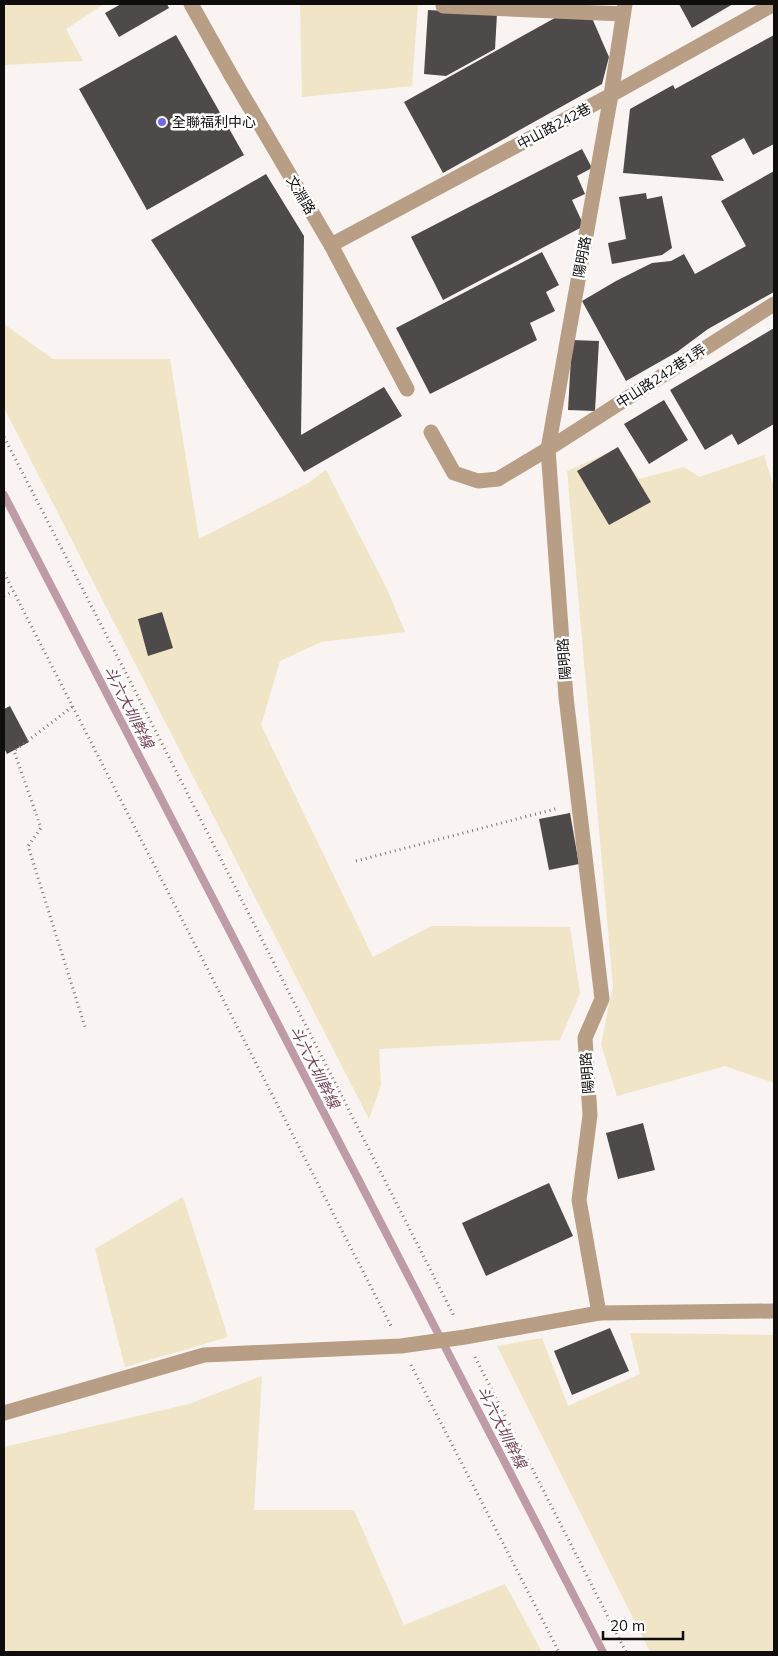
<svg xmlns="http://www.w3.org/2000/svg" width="778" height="1656" viewBox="0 0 778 1656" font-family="Mulish,'Noto Sans TC',sans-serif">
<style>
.green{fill:#f0e5c6}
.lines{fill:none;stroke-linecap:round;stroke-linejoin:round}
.stream{stroke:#bf9ba8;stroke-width:8}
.building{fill:#4f4a4a}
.path{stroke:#7c7876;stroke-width:3;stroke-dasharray:1 4;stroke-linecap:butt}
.minor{stroke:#b89e85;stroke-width:15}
.poi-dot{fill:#7769e4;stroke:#fff;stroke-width:2}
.labels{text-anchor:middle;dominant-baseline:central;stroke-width:5;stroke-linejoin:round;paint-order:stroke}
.poi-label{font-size:14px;fill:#100e0d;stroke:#fff;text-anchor:start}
.street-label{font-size:14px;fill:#100e0d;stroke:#fff}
.water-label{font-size:15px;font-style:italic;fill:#754256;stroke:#fff}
</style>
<rect width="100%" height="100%" fill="#f9f3f1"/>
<!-- green -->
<g class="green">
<path d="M4,4H104L66,29L83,61L4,65Z"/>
<path d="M300,4H418L412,86L302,97Z"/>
<path d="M4,324L53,359H170L199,539L308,483L326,470L387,589L405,632L321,642L280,661L261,725L373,957L431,926L570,927L580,993L560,1040L379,1049L381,1085L369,1119L4,408Z"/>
<path d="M618,448L639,479L684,467L699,477L764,455L774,488V1083L725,1066L617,1096L601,1044L613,986L567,471Z"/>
<path d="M183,1197L228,1337L125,1367L95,1249Z"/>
<path d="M630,1333L774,1335V1652H650L497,1346L542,1338L568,1406L640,1374Z"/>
<path d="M262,1376L254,1510H354L404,1625L505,1584L542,1652H4V1447L189,1404Z"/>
</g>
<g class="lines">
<!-- stream -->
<path class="stream" d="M4,495L603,1652"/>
</g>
<!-- building -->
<g class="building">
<path d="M121,4H167L169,8L119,37L105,13Z"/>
<path d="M679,4H733L692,28Z"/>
<path d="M428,10L497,14L495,49L446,76L424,74Z"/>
<path d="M562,14L592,18L609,57L602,84L443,173L404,102Z"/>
<path d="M176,35L244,155L147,210L79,89Z"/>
<path d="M774,35V144L753,155L744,138L711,156L724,181L623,173L630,109L673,85L675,89Z"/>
<path d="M582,149L592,168L577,176L585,194L572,200L584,226L443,300L411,237Z"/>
<path d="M774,171V292L708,329L677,352L626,381L582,301L616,281L652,263L671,261L684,254L695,274L746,246L721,201Z"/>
<path d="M266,174L304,236L301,435L384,387L402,416L304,472L151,240Z"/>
<path d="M646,193L647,199L662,196L672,248L662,255L612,264L608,243L626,239L619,197Z"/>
<path d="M542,252L559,285L546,292L555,311L530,323L537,340L430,394L396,328Z"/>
<path d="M774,328V424L738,445L732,434L705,450L670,390Z"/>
<path d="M572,340L599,341L595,411L568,410Z"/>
<path d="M664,400L688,440L649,464L624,424Z"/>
<path d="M618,447L651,502L609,525L577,471Z"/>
<path d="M162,612L173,648L148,656L138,619Z"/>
<path d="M10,706L29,742L7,754L4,748V709Z"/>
<path d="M570,813L579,864L549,870L539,819Z"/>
<path d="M643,1123L655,1170L618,1179L606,1133Z"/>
<path d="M549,1183L573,1236L486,1276L462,1223Z"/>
<path d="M610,1328L629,1371L572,1395L554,1351Z"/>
</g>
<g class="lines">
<!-- path -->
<g class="path">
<path d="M4,437L128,677L455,1318"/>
<path d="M4,573L391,1326"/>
<path d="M4,596L13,592"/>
<path d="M72,707L14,751L41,828L28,846L86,1030"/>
<path d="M356,861L559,808"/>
<path d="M475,1357L626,1652"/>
<path d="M411,1365L559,1652"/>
</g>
<!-- minor -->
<g class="minor">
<path d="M191,4L232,77L331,245L407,389"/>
<path d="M443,6L623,14"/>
<path d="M331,245L611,95L774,4"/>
<path d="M431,432L454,473L478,481L498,479L548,449L774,304"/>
<path d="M599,1313L579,1200L590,1115L585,1038L602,999L566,697L548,449L611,95L625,4"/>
<path d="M4,1413L204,1355L401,1346L465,1337L599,1313L774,1311"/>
</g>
</g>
<!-- markers -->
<circle class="poi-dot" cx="162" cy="122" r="5"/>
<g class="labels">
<!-- poi labels -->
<g class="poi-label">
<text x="172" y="122">全聯福利中心</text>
</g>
<!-- street labels -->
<g class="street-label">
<text transform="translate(554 126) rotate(-28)">中山路242巷</text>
<text transform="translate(301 195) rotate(59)">文淵路</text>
<text transform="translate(582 257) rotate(-80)">陽明路</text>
<text transform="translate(661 376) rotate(-33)">中山路242巷1弄</text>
<text transform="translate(564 659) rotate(-94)">陽明路</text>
<text transform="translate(587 1073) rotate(-94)">陽明路</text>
</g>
<!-- water labels -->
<g class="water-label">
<text transform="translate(129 707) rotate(63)">斗六大圳幹線</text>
<text transform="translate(315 1067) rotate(63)">斗六大圳幹線</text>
<text transform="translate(502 1427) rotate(63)">斗六大圳幹線</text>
</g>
</g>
<!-- border -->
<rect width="778" height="1656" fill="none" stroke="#100e0d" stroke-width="10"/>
<!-- scale -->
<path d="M603 1631v8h80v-8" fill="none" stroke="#100e0d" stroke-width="2.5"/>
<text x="610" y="1631" font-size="15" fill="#100e0d" stroke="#ffffff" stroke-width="4" paint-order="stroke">20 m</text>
</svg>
